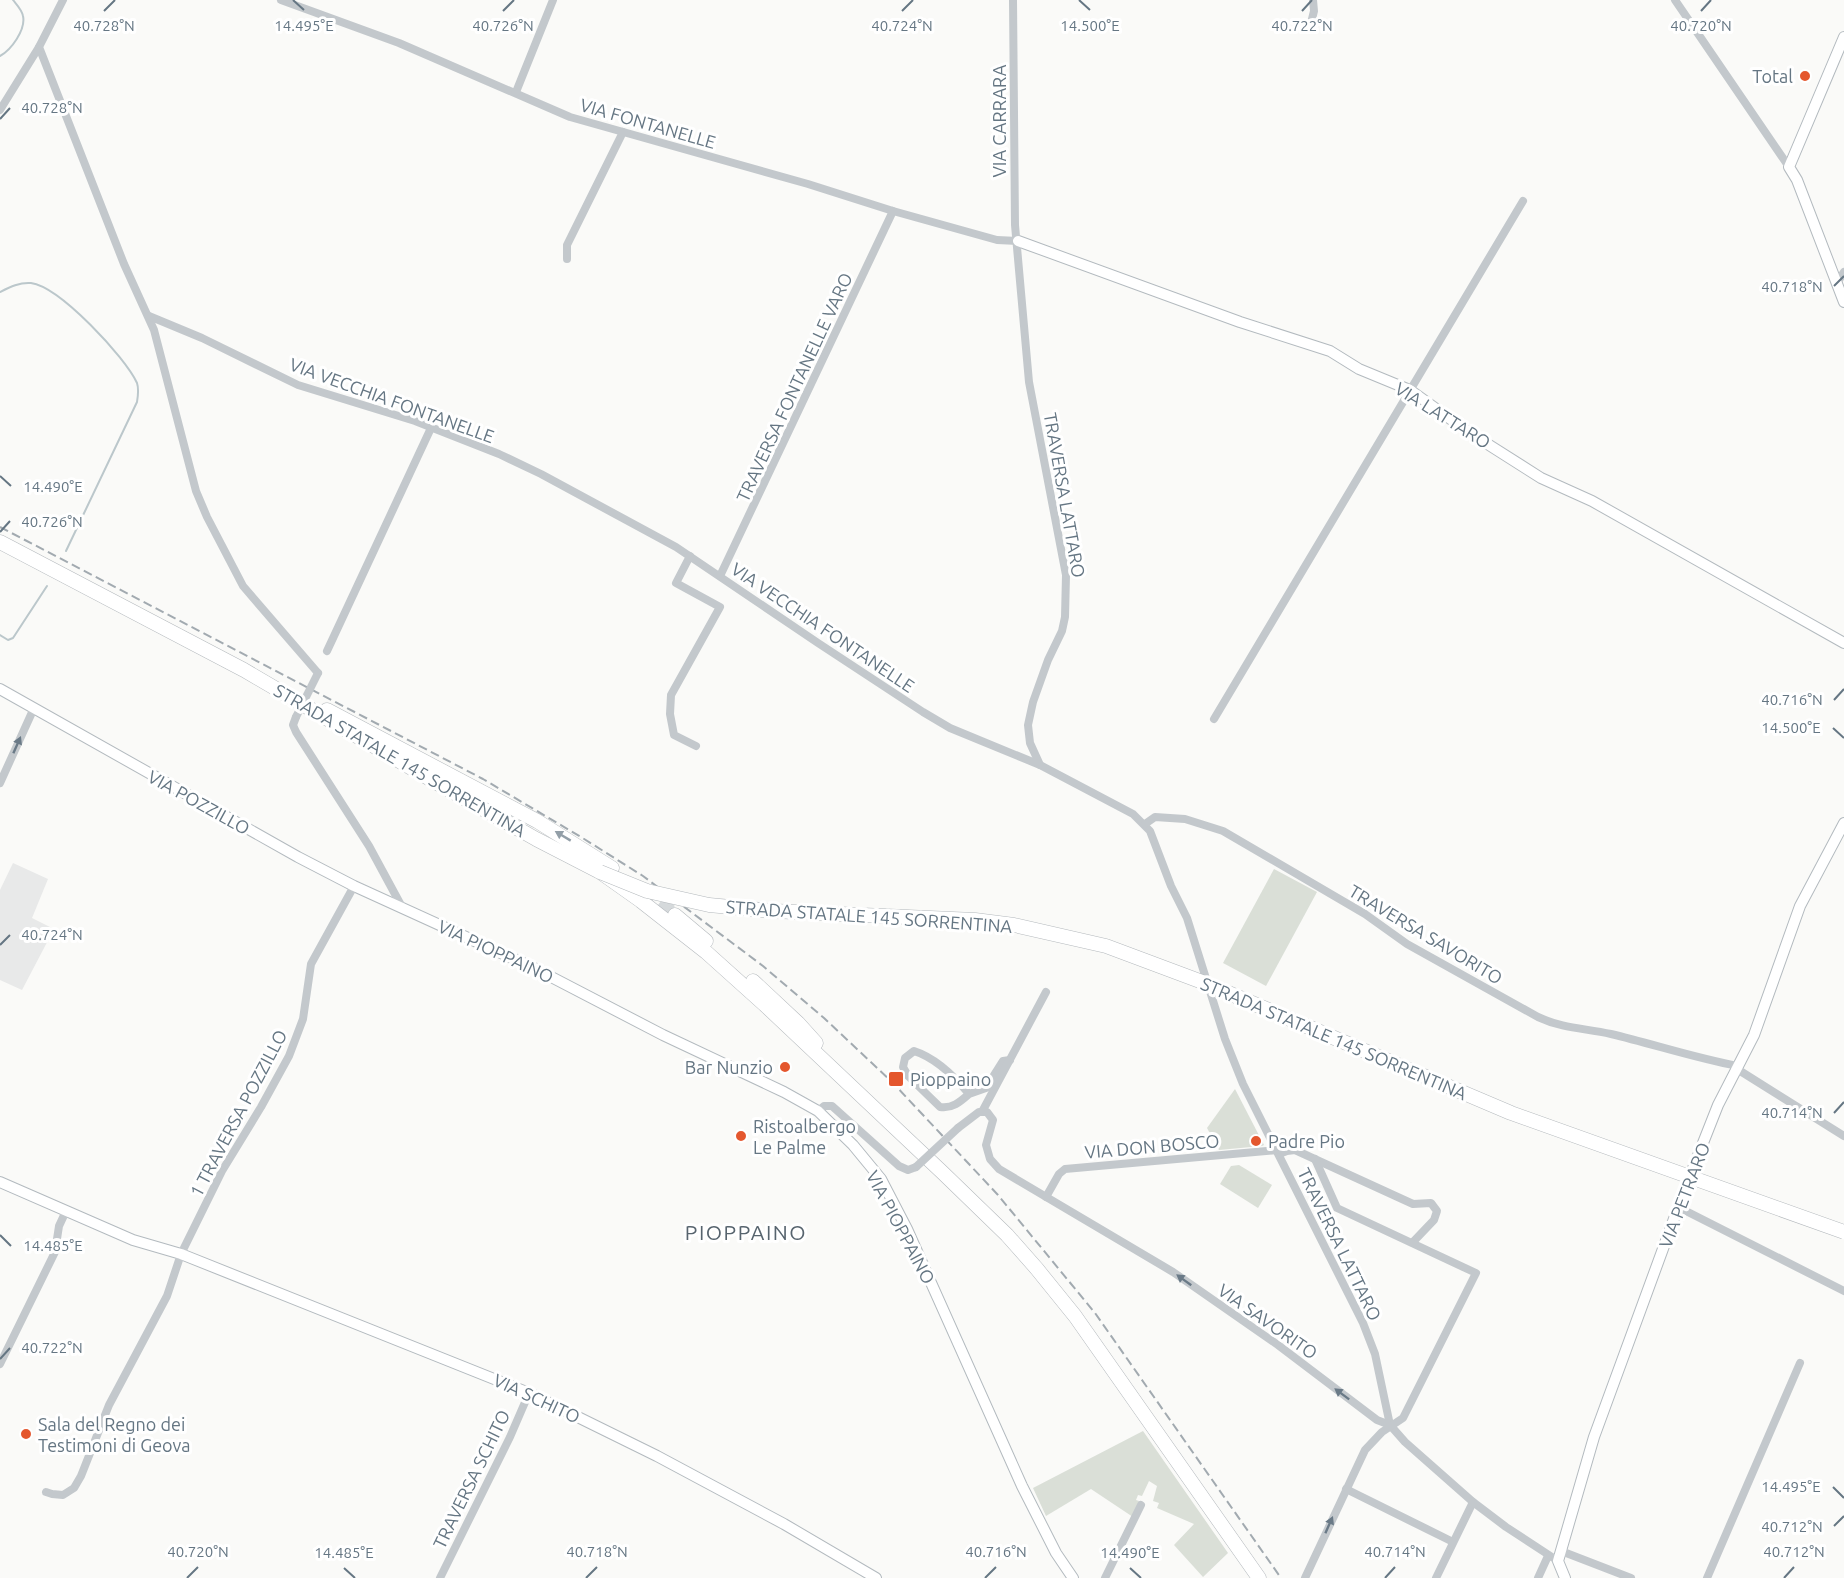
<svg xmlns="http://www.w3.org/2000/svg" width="1844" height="1578" viewBox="0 0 1844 1578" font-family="Ubuntu,sans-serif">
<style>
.built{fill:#e8e9e9}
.green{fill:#dadfd7}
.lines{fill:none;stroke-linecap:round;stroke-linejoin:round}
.stream{stroke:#bbc7cb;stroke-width:2}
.highway-tunnel{stroke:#d5d9db;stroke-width:14;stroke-dasharray:14 7;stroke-linecap:butt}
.secondary-casing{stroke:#b3babf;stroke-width:12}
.highway-casing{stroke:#b4b9bd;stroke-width:15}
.street{stroke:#c3c8cc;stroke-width:8}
.secondary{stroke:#fff;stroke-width:10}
.highway{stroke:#fff;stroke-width:14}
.rail{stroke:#a2aab0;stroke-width:2;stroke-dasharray:9 4.5;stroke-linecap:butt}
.highway-bridge-casing{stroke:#b4b9bd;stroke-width:15;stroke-linecap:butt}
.street-bridge{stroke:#c3c8cc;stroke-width:8}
.highway-bridge{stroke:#fff;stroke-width:14}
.oneway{fill:#6a7a87}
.oneway2{fill:#939fa8}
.ticks{fill:none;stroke:#657683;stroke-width:2}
.poi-dot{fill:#e4572e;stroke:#fff;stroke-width:2}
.labels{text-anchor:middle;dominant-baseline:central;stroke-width:6;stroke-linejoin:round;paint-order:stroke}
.poi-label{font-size:18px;fill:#657683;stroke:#fff;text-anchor:start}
.street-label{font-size:18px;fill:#657683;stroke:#fff}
.quarter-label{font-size:21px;letter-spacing:1.5px;fill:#57646e;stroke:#fff}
.ticks-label{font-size:15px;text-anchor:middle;fill:#657683;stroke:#fff;stroke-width:6;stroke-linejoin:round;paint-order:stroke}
</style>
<rect width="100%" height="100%" fill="#fafaf8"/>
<!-- built -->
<path class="built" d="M13,863L48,879L32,918L54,929L22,990L0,980V890Z"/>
<!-- green -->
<g class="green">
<path d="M1274,869L1317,892L1266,986L1223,963Z"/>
<path d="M1235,1089L1264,1145L1262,1146L1219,1150L1207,1128Z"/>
<path d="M1239,1165L1272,1185L1258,1208L1220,1184L1231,1166Z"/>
<path d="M1143,1431L1228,1553L1203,1577L1174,1545L1194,1524L1157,1508L1159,1503L1153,1501L1157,1486L1149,1481L1142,1496L1138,1495L1136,1500L1139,1501L1133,1517L1091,1489L1046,1516L1033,1488Z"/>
</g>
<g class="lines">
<!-- stream -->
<g class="stream">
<path d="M0,56C11,50 26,30 23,16C22,10 17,5 13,0"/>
<path d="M0,292C10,287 20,282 31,283C60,287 125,357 137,383C139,389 138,396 137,402L66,551"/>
<path d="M0,635L8,640L13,638L47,586"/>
</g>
<!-- highway-tunnel -->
<path class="highway-tunnel" d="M643,890L675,915"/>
<!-- secondary casing -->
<g class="secondary-casing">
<g id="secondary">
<path d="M1844,37L1789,167L1797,180L1844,302"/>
<path d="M1018,241L1240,322L1330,351L1359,369L1410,390L1467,431L1541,478L1592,501L1844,643"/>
<path d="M0,689L298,857L354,886L534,968L663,1035L784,1092L818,1111L853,1145L881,1179L907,1229L1022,1486L1056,1553L1073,1578"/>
<path d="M0,1182L133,1240L181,1254L529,1393L657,1456L784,1524L876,1578"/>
<path d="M1565,1578L1558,1561L1594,1437L1686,1186L1718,1105L1754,1035L1800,906L1844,823"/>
</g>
</g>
<!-- highway casing -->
<g class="highway-casing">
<g id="highway">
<path d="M0,542L244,670L430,779L536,839L600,872L641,901L706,952L765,1005L943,1173L1007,1235L1037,1269L1075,1316L1259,1578"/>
<path d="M327,710L537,821L612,868"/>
<path d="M675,915L706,941"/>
<path d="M753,981L798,1023L816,1043"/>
</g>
</g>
<!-- street -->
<g class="street">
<path d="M63,0L39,47L124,264L154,330L196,491L207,517L243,586L318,673"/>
<path d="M281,0L399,43L570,117L808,184L893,211L997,240L1018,241"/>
<path d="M1013,0L1015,225L1029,382L1066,575L1065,617L1062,631L1048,660L1033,702L1028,725L1030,743L1040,765L1133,814L1150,831L1171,886L1187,918L1225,1039L1243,1084L1363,1323L1375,1354L1390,1425"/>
<path d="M1675,0L1789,167"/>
<path d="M1311,23L1314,11L1313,0"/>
<path d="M516,92L553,0"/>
<path d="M0,110L39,47"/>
<path d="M567,259V245L623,132"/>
<path d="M1837,283L1844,272"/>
<path d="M149,316L202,338L298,385L415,421L499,454L541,474L676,547L818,643L923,712L950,728L1040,765"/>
<path d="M690,556L676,583L720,607L671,695L670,714L674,735L696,746"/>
<path d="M720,576L893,211"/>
<path d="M327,651L431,428"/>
<path d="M296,717L293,725L296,732L369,846L402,907"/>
<path d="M1214,719L1523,201"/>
<path d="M0,783L34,708"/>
<path d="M1145,824L1155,817L1185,819L1223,831L1365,914L1407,944L1538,1017C1564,1029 1584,1028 1611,1034C1653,1044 1695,1058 1738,1066"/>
<path d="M1737,1069L1844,1136"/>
<path d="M969,1094C960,1102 952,1109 940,1107L908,1076L903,1067L905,1058L914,1051C936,1058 955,1077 969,1094L986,1088L1003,1061L1010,1060"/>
<path d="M983,1110L1046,992"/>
<path d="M818,1111L824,1106H832L899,1166L908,1170L916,1167"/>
<path d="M958,1128L979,1112H987L993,1120L986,1145L990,1159L999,1169L1173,1272L1278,1345L1377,1420L1390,1425L1405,1442L1473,1502L1506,1527L1558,1561"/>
<path d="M1279,1154L1287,1151L1295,1150L1413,1204L1431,1203L1437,1211L1434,1220L1413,1242"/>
<path d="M1046,1197L1059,1174L1065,1169L1277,1150"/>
<path d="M1678,1207L1844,1291"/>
<path d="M0,1364L55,1252L59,1226L66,1211"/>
<path d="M1346,1489L1453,1542"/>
<path d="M46,1492L52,1494L63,1495L74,1488L81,1476L109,1405L167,1296L181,1254L222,1171L261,1107L289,1056L303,1019L311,964L354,886"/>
<path d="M1561,1551L1631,1578"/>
<path d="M440,1578L510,1437L529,1393"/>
<path d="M1105,1578L1141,1505"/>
<path d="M1305,1578L1365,1450L1382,1432L1403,1418L1476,1273L1337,1208L1315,1159"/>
<path d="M1436,1578L1473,1502"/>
<path d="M1538,1578L1548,1556"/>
<path d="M1707,1578L1800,1363"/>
</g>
<!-- secondary -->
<use href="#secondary" class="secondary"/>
<!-- highway -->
<use href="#highway" class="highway"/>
<!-- rail -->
<path class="rail" d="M0,527L483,779L581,837L643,876L763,966L824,1018L893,1083L998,1195L1095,1313L1281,1578"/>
<!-- highway-bridge casing -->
<g class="highway-bridge-casing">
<path id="highway-bridge" d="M600,872L647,891L709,905L773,911L975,920L1014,925L1106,946L1205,983L1511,1113L1844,1232"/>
</g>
<!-- street-bridge -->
<g class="street-bridge">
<path d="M296,717L318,673"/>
<path d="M916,1167L958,1128"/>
</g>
<!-- highway-bridge -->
<use href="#highway-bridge" class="highway-bridge"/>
</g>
<!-- one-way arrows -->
<defs><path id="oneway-solid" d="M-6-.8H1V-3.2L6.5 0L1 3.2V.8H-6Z" transform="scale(1.5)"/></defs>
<g class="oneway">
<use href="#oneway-solid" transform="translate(17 745) rotate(-66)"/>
<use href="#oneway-solid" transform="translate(1184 1280) rotate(-144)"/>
<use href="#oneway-solid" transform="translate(1342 1394) rotate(-143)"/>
<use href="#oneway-solid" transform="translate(1329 1525) rotate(-66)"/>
</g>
<use class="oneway2" href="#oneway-solid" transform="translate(563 836) rotate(-149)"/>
<!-- ticks -->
<path class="ticks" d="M293,0L304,10M1079,0L1090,10M104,11L115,0M503,11L514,0M902,11L913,0M1302,11L1312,0M1701,11L1711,0M0,119L10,108M1834,286L1844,276M0,476L11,486M0,532L10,521M1834,700L1844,689M1833,728L1844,738M0,945L10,935M1834,1113L1844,1102M0,1235L11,1246M0,1359L10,1348M1833,1487L1844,1498M1834,1526L1844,1516M344,1568L355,1578M1130,1568L1141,1578M187,1578L198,1567M586,1578L597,1567M985,1578L996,1567M1385,1578L1395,1567M1784,1578L1794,1567"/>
<!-- markers -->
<g class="poi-dot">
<circle cx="1805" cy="76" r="6"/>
<circle cx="785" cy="1067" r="6"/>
<rect x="888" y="1071" width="16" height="16" rx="3"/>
<circle cx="741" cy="1136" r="6"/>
<circle cx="1256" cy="1141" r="6"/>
<circle cx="26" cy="1434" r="6"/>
</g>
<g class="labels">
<!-- poi labels -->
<g class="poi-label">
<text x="1793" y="76" text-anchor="end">Total</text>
<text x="773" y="1067" text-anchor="end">Bar Nunzio</text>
<text x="910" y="1079">Pioppaino</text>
<text x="753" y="1126">Ristoalbergo<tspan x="753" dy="21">Le Palme</tspan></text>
<text x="1268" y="1141">Padre Pio</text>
<text x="38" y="1424">Sala del Regno dei<tspan x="38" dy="21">Testimoni di Geova</tspan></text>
</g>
<!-- street labels -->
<g class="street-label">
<text transform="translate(999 121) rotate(-90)">VIA CARRARA</text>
<text transform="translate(648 123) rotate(16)">VIA FONTANELLE</text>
<text transform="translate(794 387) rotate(-65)">TRAVERSA FONTANELLE VARO</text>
<text transform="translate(392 400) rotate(20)">VIA VECCHIA FONTANELLE</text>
<text transform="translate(1443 415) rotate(32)">VIA LATTARO</text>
<text transform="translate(1065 495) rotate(80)">TRAVERSA LATTARO</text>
<text transform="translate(823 627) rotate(34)">VIA VECCHIA FONTANELLE</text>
<text transform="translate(400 760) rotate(30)">STRADA STATALE 145 SORRENTINA</text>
<text transform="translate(199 802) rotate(29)">VIA POZZILLO</text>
<text transform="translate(869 916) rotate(4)">STRADA STATALE 145 SORRENTINA</text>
<text transform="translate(1426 934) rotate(31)">TRAVERSA SAVORITO</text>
<text transform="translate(496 951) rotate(25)">VIA PIOPPAINO</text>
<text transform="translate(1334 1038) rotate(23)">STRADA STATALE 145 SORRENTINA</text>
<text transform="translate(238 1113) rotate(-62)">1 TRAVERSA POZZILLO</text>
<text transform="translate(1152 1146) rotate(-5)">VIA DON BOSCO</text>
<text transform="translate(1684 1195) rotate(-69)">VIA PETRARO</text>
<text transform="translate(901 1227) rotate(62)">VIA PIOPPAINO</text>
<text transform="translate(1340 1244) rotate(64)">TRAVERSA LATTARO</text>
<text transform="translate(1268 1321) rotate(35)">VIA SAVORITO</text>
<text transform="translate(537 1398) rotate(25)">VIA SCHITO</text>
<text transform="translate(471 1479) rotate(-64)">TRAVERSA SCHITO</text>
</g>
<!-- quarter labels -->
<g class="quarter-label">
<text x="746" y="1232">PIOPPAINO</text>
</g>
</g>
<g class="ticks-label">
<text x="304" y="31">14.495°E</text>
<text x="1090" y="31">14.500°E</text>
<text x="104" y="31">40.728°N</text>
<text x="503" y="31">40.726°N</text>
<text x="902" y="31">40.724°N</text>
<text x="1302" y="31">40.722°N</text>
<text x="1701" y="31">40.720°N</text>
<text x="52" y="113">40.728°N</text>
<text x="1792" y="292">40.718°N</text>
<text x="53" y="492">14.490°E</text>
<text x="52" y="527">40.726°N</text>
<text x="1792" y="705">40.716°N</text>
<text x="1791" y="733">14.500°E</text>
<text x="52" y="940">40.724°N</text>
<text x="1792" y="1118">40.714°N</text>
<text x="53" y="1251">14.485°E</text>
<text x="52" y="1353">40.722°N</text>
<text x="1791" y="1492">14.495°E</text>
<text x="1792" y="1532">40.712°N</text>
<text x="198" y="1557">40.720°N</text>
<text x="597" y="1557">40.718°N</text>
<text x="996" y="1557">40.716°N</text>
<text x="1395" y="1557">40.714°N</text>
<text x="1794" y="1557">40.712°N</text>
<text x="344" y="1558">14.485°E</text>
<text x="1130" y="1558">14.490°E</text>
</g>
</svg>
